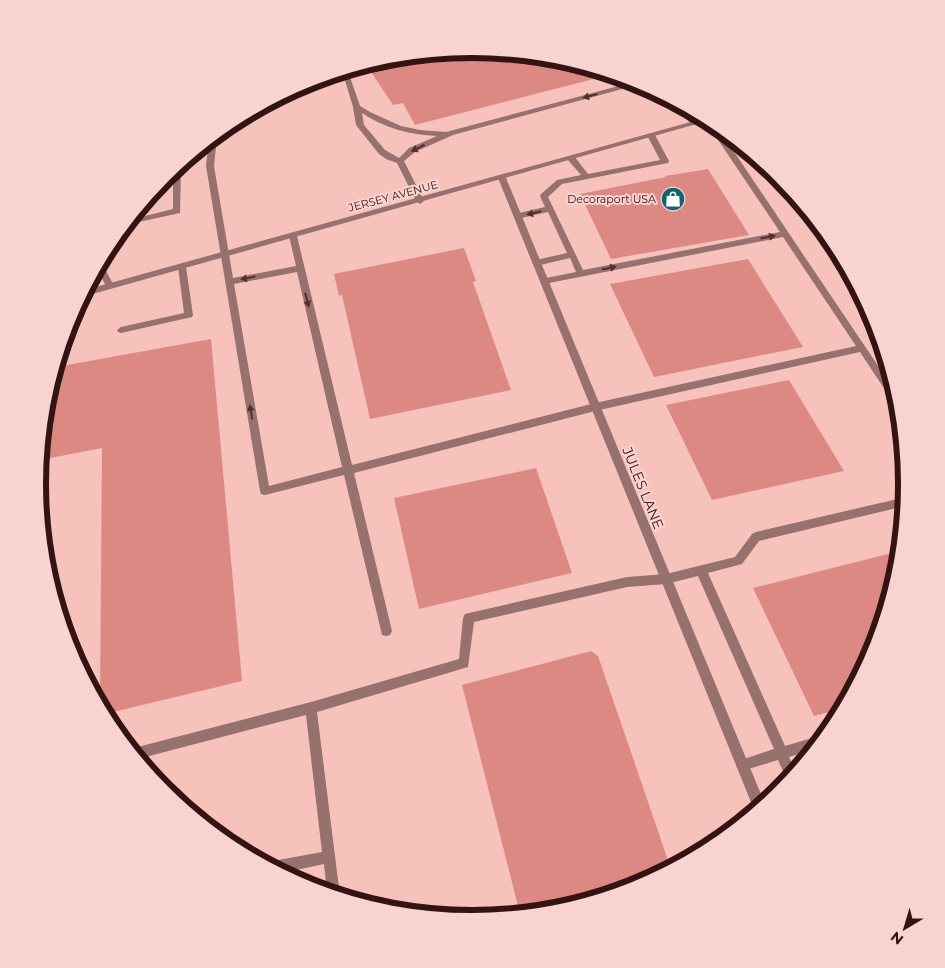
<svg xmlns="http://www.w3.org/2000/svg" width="945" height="968" viewBox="0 0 945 968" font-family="Montserrat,sans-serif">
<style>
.building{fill:#dd8983}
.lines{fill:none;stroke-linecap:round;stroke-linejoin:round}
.service{fill:#96716e;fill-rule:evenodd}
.minor{fill:#96716e;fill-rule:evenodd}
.tertiary{fill:#96716e;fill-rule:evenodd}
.oneway{fill:#51302e}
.labels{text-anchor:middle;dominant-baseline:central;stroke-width:4;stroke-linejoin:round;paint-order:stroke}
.far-street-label{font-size:11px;fill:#341412;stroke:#f8d3d0}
.far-poi-label{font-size:11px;fill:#341412;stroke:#f8d3d0;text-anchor:end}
.street-label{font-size:14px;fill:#341412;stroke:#f8d3d0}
.rim{fill:none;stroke:#341412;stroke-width:6}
</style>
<rect width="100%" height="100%" fill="#f7c1bc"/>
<!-- building -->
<g class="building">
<path d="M473,49L558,57L613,74L415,125L403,103L393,105L369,69L382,66L378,60L388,57Z"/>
<path d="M708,169L749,235L611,259L580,194L666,177L665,176Z"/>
<path d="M464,248L476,281L473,282L511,390L370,419L342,295L339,296L334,274Z"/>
<path d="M748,259L803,347L654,377L610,284Z"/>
<path d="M211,339L242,681L105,714L100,705L102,448L40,460L46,399L56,367Z"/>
<path d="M789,380L844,471L712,500L666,405Z"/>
<path d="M536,468L572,573L419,609L394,498Z"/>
<path d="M892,553L899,569L874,651L844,708L814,716L753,588Z"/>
<path d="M591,651L598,656L671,869L639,886L557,911L520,914L462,685Z"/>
</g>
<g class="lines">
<!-- service -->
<g class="service">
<path d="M345,76L350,77L360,106L370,112L401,126L420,130L446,132L626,84L645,86L657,92L626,88L453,135L415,152L404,161L424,201L420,204L416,201L397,163L386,159L379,154L356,125L353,107L344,77ZM362,113C384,128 410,135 437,136L409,148L399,158L385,150L364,125Z"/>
<path d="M670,99L682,105L698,121V125H692L671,101Z"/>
<path d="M705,118L714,122L897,394L900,409L897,408L860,352L595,411L354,473L392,631L390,635L386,636L382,635L344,475L265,495L261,494L260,491L206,166L209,140L215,135L217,137L214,166L233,278L296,266L289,236L293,233L297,236L352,465L595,403L856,346L783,237L544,284L541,283V279L576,272L570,258L536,266L532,263L536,260L567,253L548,212L517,219L514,218V214L545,207L540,196L541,194L557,180L581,175L568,160V156H574L588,174L660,160L647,135L651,133L655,135L669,161L668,163L562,184L548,197L583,270L780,232L704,119ZM297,272L342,467L269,486L234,284Z"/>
<path d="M179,165L181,167L180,213L125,225L129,220L173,209V170Z"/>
<path d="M100,262L102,263L114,286L113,288H107L97,269Z"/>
<path d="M182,264L186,267L193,315L192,317L121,333L118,332L117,330L121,327L184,313L178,267Z"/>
<path d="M906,497L905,506L759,541L742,564L708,573L785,746L822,735L825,736L815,749L789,757L796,772L788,782L778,760L742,771L738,769L736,765L738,761L774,749L698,576L666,584L627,587L474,622L468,667L317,712L340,896L327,892L324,864L282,873L268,865L273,861L322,852L306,715L138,759L130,749L311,702L459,659L463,618L465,614L469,613L627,577L666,574L735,557L752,534L756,532Z"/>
</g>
<!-- minor -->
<path class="minor" d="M499,176H505L506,178L765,804L755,812L498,178Z"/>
<!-- tertiary -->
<path class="tertiary" d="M705,118L711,120L82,297L85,290Z"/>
</g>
<!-- one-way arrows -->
<defs><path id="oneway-solid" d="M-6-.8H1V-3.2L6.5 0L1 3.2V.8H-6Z" transform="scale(1.25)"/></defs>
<g class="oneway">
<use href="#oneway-solid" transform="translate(590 96) rotate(165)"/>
<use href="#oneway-solid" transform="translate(418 148) rotate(153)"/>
<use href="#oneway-solid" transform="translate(534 213) rotate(167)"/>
<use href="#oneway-solid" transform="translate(768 237) rotate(-11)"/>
<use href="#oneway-solid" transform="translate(609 268) rotate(-11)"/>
<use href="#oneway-solid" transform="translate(248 278) rotate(169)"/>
<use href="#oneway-solid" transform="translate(307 300) rotate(76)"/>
<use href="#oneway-solid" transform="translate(251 412) rotate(-99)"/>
</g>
<!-- icons -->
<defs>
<g id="shop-disc" transform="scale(1.25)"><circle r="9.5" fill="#16646b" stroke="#f8d3d0"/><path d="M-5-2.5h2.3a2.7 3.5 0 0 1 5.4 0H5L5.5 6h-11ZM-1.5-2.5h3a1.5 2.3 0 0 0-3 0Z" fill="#fff"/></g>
</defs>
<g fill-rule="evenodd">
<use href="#shop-disc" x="673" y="199"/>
</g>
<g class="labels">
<!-- far-street labels -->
<g class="far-street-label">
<text transform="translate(393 196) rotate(-15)">JERSEY AVENUE</text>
</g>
<!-- far-poi labels -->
<g class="far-poi-label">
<text x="656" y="199">Decoraport USA</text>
</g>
<!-- street labels -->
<g class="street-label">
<text transform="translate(643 488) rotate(68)">JULES LANE</text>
</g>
</g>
<!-- crop -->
<path d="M0 0H945V968H0ZM46 484a426 426 0 1 1 852 0a426 426 0 1 1-852 0Z" fill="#f8d3d0" fill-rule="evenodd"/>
<path class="rim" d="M46 484a426 426 0 1 1 852 0a426 426 0 1 1-852 0Z"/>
<!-- north arrow -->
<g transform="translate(905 928) rotate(218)" stroke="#f8d3d0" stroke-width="4" paint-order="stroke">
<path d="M0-4L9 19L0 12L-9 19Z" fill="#341412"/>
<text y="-8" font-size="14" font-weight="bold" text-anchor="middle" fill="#341412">N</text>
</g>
</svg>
